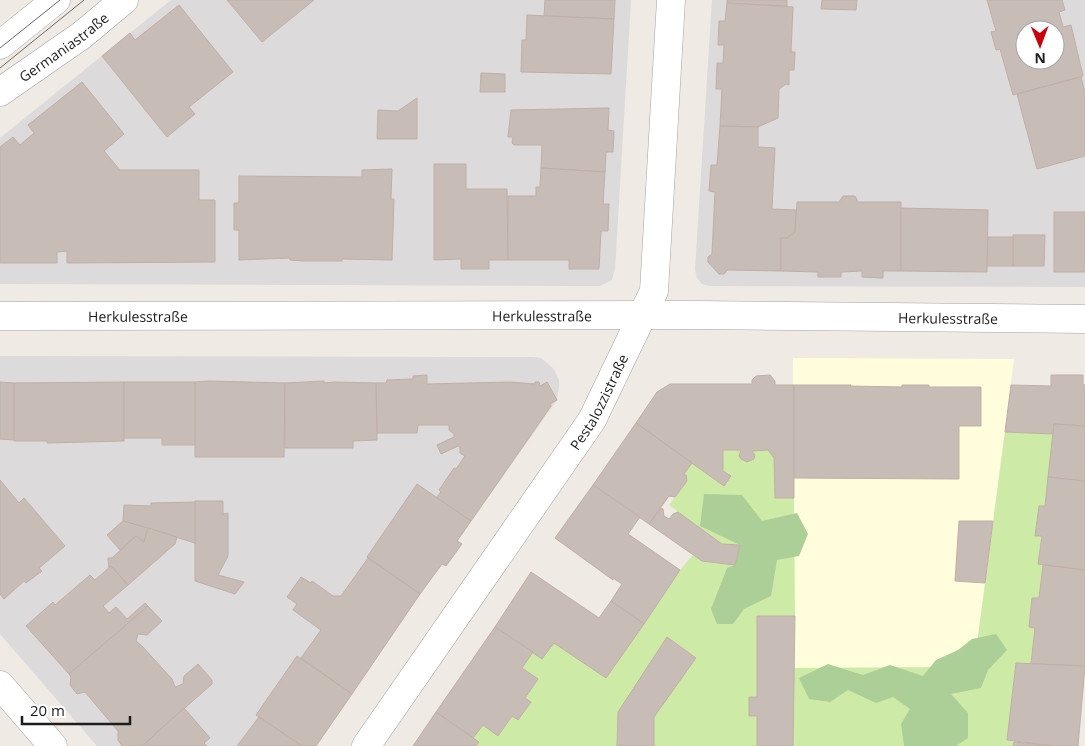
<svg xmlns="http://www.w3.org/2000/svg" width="1085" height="746" viewBox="0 0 1085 746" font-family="'Open Sans',sans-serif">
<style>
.residential{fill:#dcdada;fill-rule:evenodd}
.education{fill:#fffddc}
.grass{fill:#cdeba7}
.forest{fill:#abcf97}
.building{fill:#c7bcb6;stroke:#c1afa5;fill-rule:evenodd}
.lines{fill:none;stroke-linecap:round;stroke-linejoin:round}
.minor-casing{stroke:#a4a4a4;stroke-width:29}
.minor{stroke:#fff;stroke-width:28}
.tram{stroke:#6b6b6b;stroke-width:1}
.labels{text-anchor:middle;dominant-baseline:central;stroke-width:4;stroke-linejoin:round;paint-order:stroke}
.street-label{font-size:14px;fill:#1d1d1d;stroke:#fff}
</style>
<rect width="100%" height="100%" fill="#efeae3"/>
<!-- residential -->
<g class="residential">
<path d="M171,0H631L615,269L612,280L600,286L0,284V138Z"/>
<path d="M712,0H1085V287L710,286L702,284L697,278L695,270ZM1025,30H1055V60H1025Z"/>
<path d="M0,356L533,357L541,358L553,368L559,380V386L557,400L458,540L462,544L446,566L441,564L316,746H97L0,634Z"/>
</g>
<!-- education -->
<path class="education" d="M793,358L1014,359L974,667L794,668Z"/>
<!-- grass -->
<g class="grass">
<path d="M1005,432L1053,434L1045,506H1039L1035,536H1042L1038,564L1043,565L1039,598H1032L1029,627L1035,628L1031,664L1016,663L1007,740L1014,742L1013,746H793L794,668L974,667Z"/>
<path d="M723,450H741L739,455L741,459L747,462L754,459L755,455L752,451L768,450L774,458L775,498H794L795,616H757V697H749V716H757V746H654V717L696,658L667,637L618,712L617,746H476L479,742L473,738L483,725L498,736L512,716L518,720L530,703L525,698L538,679L522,668L533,652L543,659L554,643L644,624L680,570L693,555L702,561L735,565L740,545L722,544L669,505L687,481L686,476L684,474L692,463L724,485L731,477L723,471Z"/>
</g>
<!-- forest -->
<g class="forest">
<path d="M704,494L742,495L762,521L797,513L808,534L799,556L777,560L771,596L744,609L733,624H717L711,609L727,568L735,565L740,545L700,526Z"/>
<path d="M996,634L1007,650L988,670L981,688L951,694L968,713V738L956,746H904L901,724L910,709L893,697L876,703L848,690L830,702L809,699L799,678L828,664L863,675L890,665L923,676L936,660L958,650L972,639Z"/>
</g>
<!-- building -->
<g class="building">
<path d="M227,0H314L262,42Z"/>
<path d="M545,0H615L614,19L544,16Z"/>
<path d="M727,0H787V6L727,3Z"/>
<path d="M822,0H857L856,10L821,9Z"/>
<path d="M987,0H1062L1065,10L1059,12L1063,27L1071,25L1083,76L1013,95L1000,49L996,50L991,32L996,31ZM1025,30H1055V60H1025Z"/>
<path d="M727,3L793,7L791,52H795L794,70H789V85L786,84L779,89L778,118L758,127L720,126L722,89H716L717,63H723L724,45H718L719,21H725Z"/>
<path d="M179,5L233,72L189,107L195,114L167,137L102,56L130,33L135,40Z"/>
<path d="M527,15L614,19L611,74L521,72L522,40H526Z"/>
<path d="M481,73L505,74V92H480Z"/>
<path d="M1081,77L1085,92V156L1037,169L1017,94Z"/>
<path d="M82,82L124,134L104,151L120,170H199V200H215V262L67,263V251L57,252V263H0V147L13,137L20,145L34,133L28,125Z"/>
<path d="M417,98V139H377L378,110L398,111Z"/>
<path d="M609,108L608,130L614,131L613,152H606L605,172L541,168L542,145H514L512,143L513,137H508L511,110Z"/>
<path d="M720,126L758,127V147L775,148L772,209L796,210L795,232L787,238H781V271L728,270L724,274H719L708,262V257L712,254L715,192L709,191L711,165H717Z"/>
<path d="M434,164H466V189H507L508,260H489V269H461V259L434,260Z"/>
<path d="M541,168L605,172L603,204H609L608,231H601L599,269H569V260H508V196H536V187H540Z"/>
<path d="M392,169L391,199H394L392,260L342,259V261H304L290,260V258L239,260V230H234V203H239V176L362,177V170Z"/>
<path d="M843,196H855L858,202H901V271H883V278L862,277V271L841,272V277H818V272L781,271V238H787L795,232L797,202H839Z"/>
<path d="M901,208L988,210L987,272L901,271Z"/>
<rect x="1054" y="212" width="31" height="60"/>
<path d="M1013,235H1045L1044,266H1013Z"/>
<path d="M988,237H1013V266H987Z"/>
<path d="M427,375V384L510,382L535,384V382H539L540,386L547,382L557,400L550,404L551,406L471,521L436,498L441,492L439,490L454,468L456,469L465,456L460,453V447L458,446L441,454L437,445L454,437V434L449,430V425H418L417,433H377L376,383H386L387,380L413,379V376Z"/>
<path d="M770,375L775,381V385H794V498H775L774,458L768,450L752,451L755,455L754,459L747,462L741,459L739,456L741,450H723V471L731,476L724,486L636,423L657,392L670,384H752V380L756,376Z"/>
<path d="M1051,375H1083V385H1085V426L1054,424L1053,434L1005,432L1011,385L1051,386Z"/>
<path d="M210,381L285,383L284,457H195V382Z"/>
<path d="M324,381V383L335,382L376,383L377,440L353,441V448H285V383Z"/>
<path d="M0,382L14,383V440L0,439Z"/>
<path d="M124,382V441L47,443V441H14V383Z"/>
<path d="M124,382H195V445H162V438H124Z"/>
<path d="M794,385H851L850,386L902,387V385H929V387H981V426H959V479L794,478Z"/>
<path d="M636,423L692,463L684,474L686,475L687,481L675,497L669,496L649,524L593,485Z"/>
<path d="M1054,424L1085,426V481L1048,477Z"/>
<path d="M1048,477L1085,481V570L1038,564L1042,536H1035L1039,506H1045Z"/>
<path d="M0,480L19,503L24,498L65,546L39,568L42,571L26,583L24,581L4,599L0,594Z"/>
<path d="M417,484L471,521L457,541L462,544L446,566L442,564L420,594L367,557Z"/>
<path d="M593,485L640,517L628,534L680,570L644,624L611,601L622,584L613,578V580L555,538Z"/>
<path d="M195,501H223V514L228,513V556L218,575L244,582L235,594L195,581Z"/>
<path d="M195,502V543L123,521L124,505L151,506V503Z"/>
<path d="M661,508L663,509L664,516L669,519L673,514L678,512L722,544L740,545L735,565L702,561L649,524Z"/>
<path d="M123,521L148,528L144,542L136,536L120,550L107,535Z"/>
<path d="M959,521H993L985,583L955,581Z"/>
<path d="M148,528L177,537L175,544L128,585L111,566L109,568L108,558H112L136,536L144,542Z"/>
<path d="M368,558L420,594L352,694L301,658L321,630L293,610L297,604L287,597L301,577L311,583L312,581L333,596H341Z"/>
<path d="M1043,565L1085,570V666L1031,664L1035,628L1029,627L1032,598H1039Z"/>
<path d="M111,566L128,585L103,606L109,613L116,607L127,619L145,603L148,606L69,674L26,626L53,602L55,605L90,575L95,580Z"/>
<path d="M531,572L599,618L611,601L644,624L606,678L554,643L542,659L495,627Z"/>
<path d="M148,606L162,621L147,635L138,634L136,641L142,646L172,679L175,687L183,684L184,676L198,664L212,680V684L142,746H122L118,740V731L85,692L77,694L70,685L71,677L69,674Z"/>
<path d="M757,616H795L793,746H757V716H749V697H757Z"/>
<path d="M495,627L533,652L522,668L538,679L525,698L531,702L518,720L512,716L498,736L483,725L473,738L436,712Z"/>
<path d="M667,637L696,658L654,717V746H617L618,712Z"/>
<path d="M297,656L352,694L316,746H302L256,715Z"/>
<path d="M1016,663L1085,666L1078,746H1054L1007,740Z"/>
<path d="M184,708L210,738L204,743L207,746H142Z"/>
<path d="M436,712L479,742L476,746H413Z"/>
<path d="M259,717L302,746H237Z"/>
<path d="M1014,742L1054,746H1013Z"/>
</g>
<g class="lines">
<!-- minor casing -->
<g class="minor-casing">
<g id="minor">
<path d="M0,45L56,0"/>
<path id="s1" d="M0,92L82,35L124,0"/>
<path id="s2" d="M0,316L698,315L1085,319"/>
<path d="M0,685L53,746"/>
<path id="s3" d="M366,746L592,420L654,291L671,0"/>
</g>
</g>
<!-- minor -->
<use href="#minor" class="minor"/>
<!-- tram -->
<g class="tram">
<path d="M0,48L60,0"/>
<path d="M0,68L84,0"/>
</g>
</g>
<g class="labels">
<!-- street labels -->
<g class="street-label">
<text stroke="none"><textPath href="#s1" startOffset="78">Germaniastraße</textPath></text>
<text stroke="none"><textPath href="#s2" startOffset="138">Herkulesstraße</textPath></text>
<text stroke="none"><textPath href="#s2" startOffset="542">Herkulesstraße</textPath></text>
<text stroke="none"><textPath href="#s2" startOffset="948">Herkulesstraße</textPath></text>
<text stroke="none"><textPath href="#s3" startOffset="416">Pestalozzistraße</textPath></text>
</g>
</g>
<!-- north arrow -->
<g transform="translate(1040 45) rotate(179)"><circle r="24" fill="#ffffff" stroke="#a5a5a5"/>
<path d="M0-4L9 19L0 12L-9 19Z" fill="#cb000d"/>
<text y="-8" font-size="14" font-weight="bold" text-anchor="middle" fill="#1d1d1d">N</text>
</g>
<!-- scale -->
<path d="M22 716v8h108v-8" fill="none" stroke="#1d1d1d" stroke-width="2.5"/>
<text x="30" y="716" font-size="15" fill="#1d1d1d" stroke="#ffffff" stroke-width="4" paint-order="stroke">20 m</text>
</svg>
